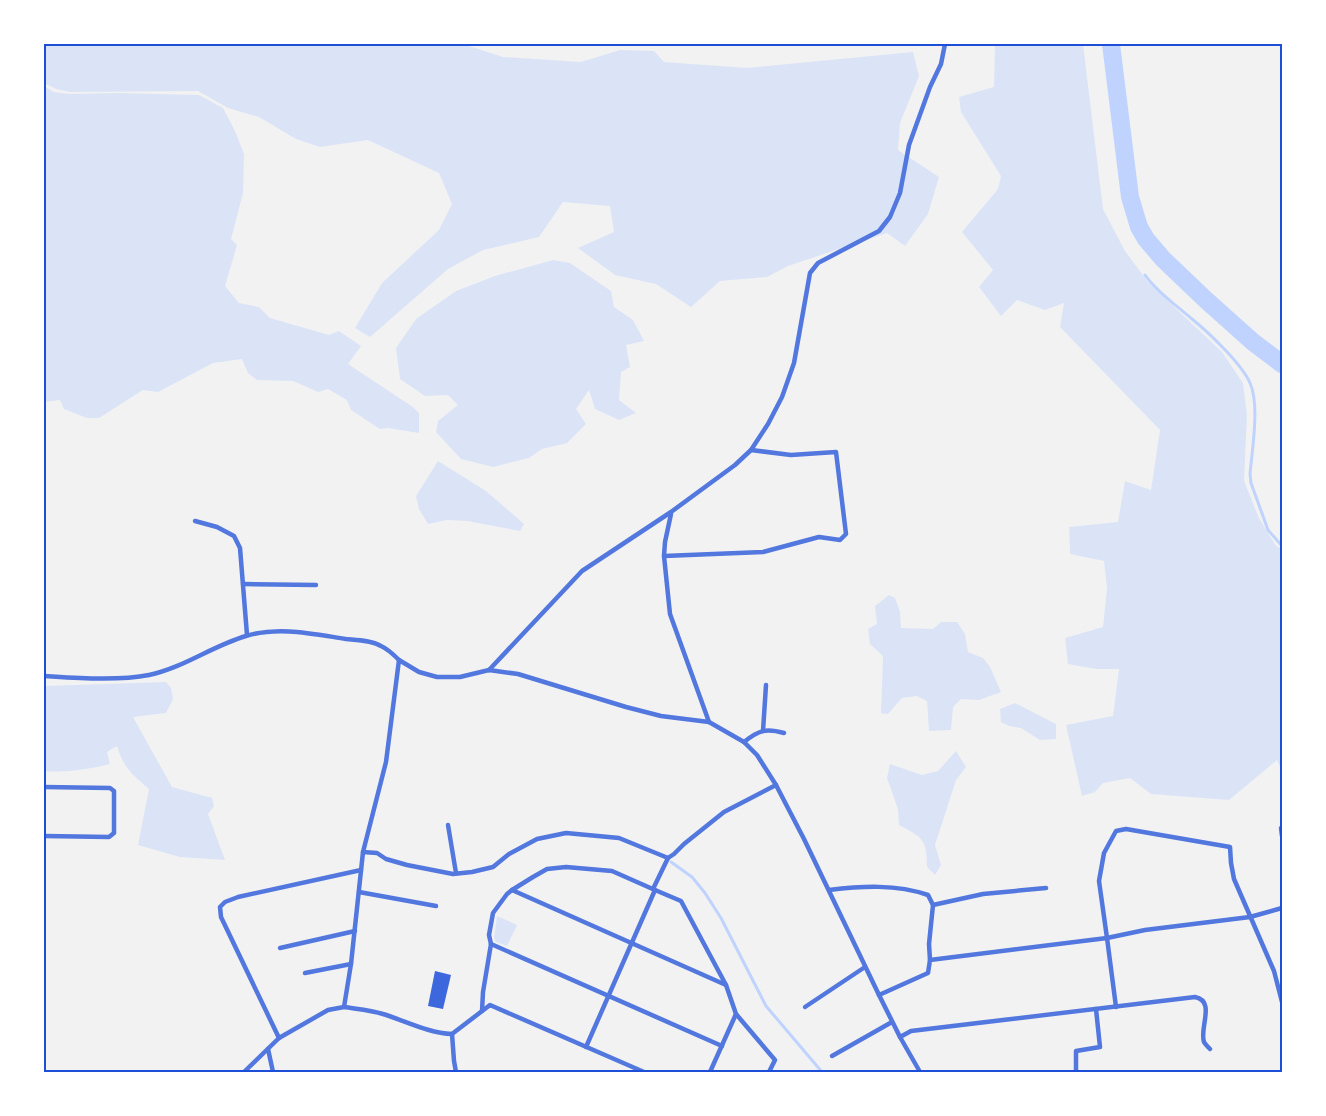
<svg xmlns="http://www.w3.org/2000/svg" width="1326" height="1116" viewBox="0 0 1326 1116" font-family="Montserrat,sans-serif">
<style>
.green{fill:#dbe4f7}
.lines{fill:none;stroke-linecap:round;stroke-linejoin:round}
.stream{stroke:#bfd3fe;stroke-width:3}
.river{stroke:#bfd3fe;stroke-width:18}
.building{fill:#3d67dc}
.minor{stroke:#5277de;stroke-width:4.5}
.neatline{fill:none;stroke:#1d4ed8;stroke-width:2}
</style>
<rect width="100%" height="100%" fill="#f2f2f2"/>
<!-- green -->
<g class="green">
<path d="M44,44H463L503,57L581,62L620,50L654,51L664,62L747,68L913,52L919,76L900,123L898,150L939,177L928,214L905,246L887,233L788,266L767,277L720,281L691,307L656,284L615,275L578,248L614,232L610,206L563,202L539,237L483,250L448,269L370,337L355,328L382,283L439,230L452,204L439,173L368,140L320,147L296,139L259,117L228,108L198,91L70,92L56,89L44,83Z"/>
<path d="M995,44H1083L1103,209L1125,251L1148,282L1222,352L1243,383L1247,415L1244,481L1259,518L1276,546L1282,549V771L1277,760L1229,800L1151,794L1130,778L1103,783L1095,792L1082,796L1066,725L1113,716L1119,669H1096L1068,664L1065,638L1103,627L1107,588L1104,561L1070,554L1069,527L1118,522L1125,481L1151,490L1160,430L1060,327L1064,303L1045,310L1017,300L1001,316L979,287L993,270L962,232L998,189L1001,176L961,112L959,97L994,87Z"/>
<path d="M44,86L54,92L69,94L119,93L199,95L223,108L235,131L244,154L243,193L231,239L237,245L225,286L239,303L259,307L270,318L329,335L339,331L361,346L348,364L413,407L419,413V433L388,428L380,429L351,410L347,400L328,389L318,392L293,381L257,380L248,373L242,359L213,363L158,392L143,390L99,418H87L64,409L60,400L44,402Z"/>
<path d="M553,260L570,263L611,291L614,307L633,320L644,341L626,345L630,367L621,372L619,400L636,413L619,420L595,409L589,390L576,409L586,424L567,443L542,449L529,458L493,467L461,459L436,432L438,421L458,405L448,395L425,396L400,379L396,348L416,319L456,291L495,276Z"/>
<path d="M438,461L486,491L524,524L520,531L467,521L447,520L428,524L419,509L416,496Z"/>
<path d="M889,595L895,598L900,612L901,628L933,629L941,622H957L965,634L968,652L983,658L990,667L1001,692L979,700L961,699L953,707L951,730L929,731L927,701L917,696L902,698L888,714L881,713L883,656L870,644L868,629L877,624L875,606Z"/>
<path d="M166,682L171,688L173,699L166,713L133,717L172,787L212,798L214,806L208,814L225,860L180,857L138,845L149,789C132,774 124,769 117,746L107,752L110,764C89,769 65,773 44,771V686Z"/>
<path d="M1015,703L1056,724V739L1040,740L1021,728L1009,726L1001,722L1000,709Z"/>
<path d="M956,751L966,767L956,780L935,845L941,865L935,875L927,867C927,839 922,837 899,825L898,809L887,778L890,764L922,775L938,771Z"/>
<path d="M497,916L517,925L507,946L496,942L494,938Z"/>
</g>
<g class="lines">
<!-- stream -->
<g class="stream">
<path d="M1145,275C1157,292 1176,305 1192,319C1208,332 1242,364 1250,383C1260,405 1252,450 1250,474L1251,483L1268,530L1282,546"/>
<path d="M671,862L692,877L705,893L721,918L766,1006L822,1072"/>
</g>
<!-- river -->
<path class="river" d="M1111,44L1130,197L1139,227L1146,239L1163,259L1206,300L1253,342L1282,364"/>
</g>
<!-- building -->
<path class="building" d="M435,971L451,975L443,1009L428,1006Z"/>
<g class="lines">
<!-- minor -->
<g class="minor">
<path d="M671,514L665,542L664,556L670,614L709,722"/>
<path d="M195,521L217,527L234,536L240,548L247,635"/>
<path d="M664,556L763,552L819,537L840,540L846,534L836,452L791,455L751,450"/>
<path d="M243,584L316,585"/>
<path d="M489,670L582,571L671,512L735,465L751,450L768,424L782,397L794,363L810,273L818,263L879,231L890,217L900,193L909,145L930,87L941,64L945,44"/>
<path d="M44,676C74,678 119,681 149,675C183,668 212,646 246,636C278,626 313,634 346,639C357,640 371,640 381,646C388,649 394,655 399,660"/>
<path d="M763,731L766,685"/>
<path d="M744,742C759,730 766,728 784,733"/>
<path d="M44,787L110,788L114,791V833L109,837L44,836"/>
<path d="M448,825L456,873"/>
<path d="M1281,828L1282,836"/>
<path d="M363,852L377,853L386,859L407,865L453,874L472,872L493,867L509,854L537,839L566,833L619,838L668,858L674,854L684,844L724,812L776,785"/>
<path d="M653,889L668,858"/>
<path d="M512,890L726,985"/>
<path d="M655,890L681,901L726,985L736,1014L775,1060L769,1072"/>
<path d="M829,890C862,886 896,884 928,895L933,905L929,944L930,960"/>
<path d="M359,892L436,906"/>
<path d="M933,905L983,894L1046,888"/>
<path d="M491,944L722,1046"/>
<path d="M280,948L355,931"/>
<path d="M305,973L351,964"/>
<path d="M879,995L928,973L930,960L1107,938L1145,930L1250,917L1282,908"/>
<path d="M344,1007C357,1009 371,1010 383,1014C406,1021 428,1033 452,1034L490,1005L644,1072"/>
<path d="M805,1007L865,967"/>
<path d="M1116,1007L1107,938L1099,881L1104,853L1116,831L1126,829L1230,847L1231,863L1234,879L1274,971L1282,1002"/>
<path d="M482,1011L483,992L491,944L489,935L493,913L507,894L512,890L533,877L547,869L566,867L612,871L655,890L586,1047"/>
<path d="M452,1034L454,1061L456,1072"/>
<path d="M900,1037L911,1031L1195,997C1216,1001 1199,1028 1204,1042C1205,1044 1208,1047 1210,1049"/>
<path d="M279,1038L221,917L220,907L225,902L238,897L361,870"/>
<path d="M268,1049L273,1072"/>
<path d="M832,1056L892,1022"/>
<path d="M244,1072L279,1038L328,1010L344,1007L351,964L363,852L386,762L399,660L419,672L437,677H460L489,670L518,674L626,707L661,716L709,722L744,742L757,755L776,785L804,839L879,995L900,1037L920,1072"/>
<path d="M710,1072L736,1014"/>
<path d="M1076,1072V1051L1100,1047L1096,1009"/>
</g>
</g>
<!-- border -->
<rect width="1326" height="1116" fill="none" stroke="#ffffff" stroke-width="90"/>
<rect x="45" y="45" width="1236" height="1026" class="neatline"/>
</svg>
